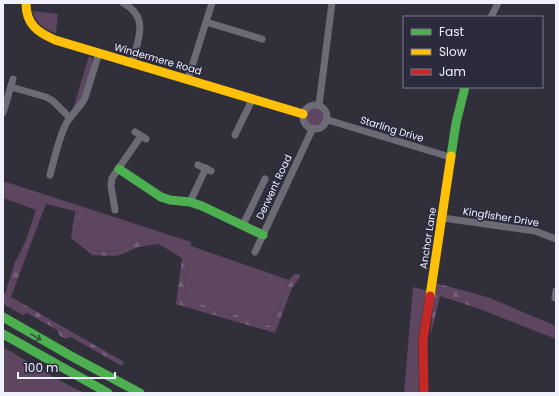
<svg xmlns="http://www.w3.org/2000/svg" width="559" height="396" viewBox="0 0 559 396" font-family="Poppins,sans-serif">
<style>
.green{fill:#5f4660}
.forest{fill:url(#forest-firs)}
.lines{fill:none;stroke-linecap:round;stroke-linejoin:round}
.street{stroke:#6c6b75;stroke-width:7}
.fast{stroke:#4caf50;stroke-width:9}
.slow{stroke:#ffc107;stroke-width:9}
.jam{stroke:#c62828;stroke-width:9}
.oneway{stroke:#375944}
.labels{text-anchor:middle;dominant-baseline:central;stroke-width:3.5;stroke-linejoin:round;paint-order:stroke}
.street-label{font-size:10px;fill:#f0f0fd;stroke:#2c2b3e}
</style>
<defs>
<pattern id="forest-firs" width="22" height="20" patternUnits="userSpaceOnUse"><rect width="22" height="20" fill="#5f4660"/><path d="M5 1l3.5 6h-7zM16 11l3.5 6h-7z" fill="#766178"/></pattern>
</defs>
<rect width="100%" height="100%" fill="#302f3a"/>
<!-- green -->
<g class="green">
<path d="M32,11L58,14L56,33C43,30 36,22 32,11Z"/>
<path d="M89,56L93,59L92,62L93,63L83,98L73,109Z"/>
<circle cx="315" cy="117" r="10"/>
<path d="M3,181L191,242V246L289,280L271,326L188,300C181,292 187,268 188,258L184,257L182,258L152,240L131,243L115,252L93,250L77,238L81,214L75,213V211L46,204L25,259L18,257L26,240L36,210L3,198Z"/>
<path d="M413,287L426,290L418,340L419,393H404Z"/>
<path d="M466,291L490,298L556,326V339L477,308V303L466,298Z"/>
<path d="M3,347L59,380L84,393H4L3,392Z"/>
</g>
<!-- forest -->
<g class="forest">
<path d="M75,213L81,214L77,238L93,250L115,252L131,243L143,240H152L158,244L138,247L120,255L114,256L92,255L71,238Z"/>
<path d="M18,257L25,259L11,297L124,362L122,366L71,337L66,339L60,336L57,330L27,313L23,315L7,306L3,301V293L5,294L15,262Z"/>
<path d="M184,257L188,258C187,268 181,292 188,300L271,326L289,280L294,274H299L300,277L292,288L275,333L176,304L182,258Z"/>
<path d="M435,283L466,291V298L478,303L477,308L440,296L430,338Z"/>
</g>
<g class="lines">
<!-- street -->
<g class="street">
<path d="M123,3C150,17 138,40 132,63"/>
<path d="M491,17L498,3"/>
<path d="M206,22L262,39"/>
<path d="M188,79L212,3"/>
<path d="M11,87L46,97L53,101L70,118"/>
<circle cx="315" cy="117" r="12"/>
<path d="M319,105L332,3"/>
<path d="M3,113L13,79"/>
<path d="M328,120L450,157"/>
<path d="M135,132L146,139"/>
<path d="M235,135L253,98"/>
<path d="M198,165L211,171"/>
<path d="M50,175C54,160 59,137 66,124C71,114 80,108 85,98L99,53"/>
<path d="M190,202L206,168"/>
<path d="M115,210L111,186L112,178L141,136"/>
<path d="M443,218L535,231L556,239"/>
<path d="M243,225L265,179"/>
<path d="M255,252L312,130"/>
<path d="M555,298L556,291"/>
</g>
<!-- fast -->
<g class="fast">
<path d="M451,156L456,123L465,87"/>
<path d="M119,169L161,197L170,200L190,202L202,206L263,235"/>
<path d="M3,317L71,356L140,393"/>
<path d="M3,334L108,393"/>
</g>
<!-- slow -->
<g class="slow">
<path d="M26,3C26,24 37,32 55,40L303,114"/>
<path d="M430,296L451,156"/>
</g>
<!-- jam -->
<path class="jam" d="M424,393L423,340L430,296"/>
</g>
<!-- one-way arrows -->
<defs><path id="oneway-shaft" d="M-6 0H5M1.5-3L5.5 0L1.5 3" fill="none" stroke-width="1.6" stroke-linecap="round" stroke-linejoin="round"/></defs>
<use class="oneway" href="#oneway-shaft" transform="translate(36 337) rotate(30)"/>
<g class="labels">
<!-- street labels -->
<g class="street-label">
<text transform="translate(158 59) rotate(16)">Windermere Road</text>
<text transform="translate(392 129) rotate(17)">Starling Drive</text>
<text transform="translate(274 187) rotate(-65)">Derwent Road</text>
<text transform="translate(501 217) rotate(9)">Kingfisher Drive</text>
<text transform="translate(428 238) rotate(-81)">Anchor Lane</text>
</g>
</g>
<!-- border -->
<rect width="559" height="396" fill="none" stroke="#f0f0fd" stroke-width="8"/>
<!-- legend -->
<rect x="403" y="16" width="140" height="72" fill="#2c2b3e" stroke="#7a7a8a"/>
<rect x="411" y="29" width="20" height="6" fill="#4caf50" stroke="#7a7a8a"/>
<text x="439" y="36" font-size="12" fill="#f0f0fd">Fast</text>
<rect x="411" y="49" width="20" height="6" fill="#ffc107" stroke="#7a7a8a"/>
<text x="439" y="56" font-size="12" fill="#f0f0fd">Slow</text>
<rect x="411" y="69" width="20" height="6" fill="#c62828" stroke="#7a7a8a"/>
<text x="439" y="76" font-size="12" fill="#f0f0fd">Jam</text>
<!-- scale -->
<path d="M18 372v6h97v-6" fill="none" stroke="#f0f0fd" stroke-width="2"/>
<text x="24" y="372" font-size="12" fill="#f0f0fd" stroke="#2c2b3e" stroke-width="3" paint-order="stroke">100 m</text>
</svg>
